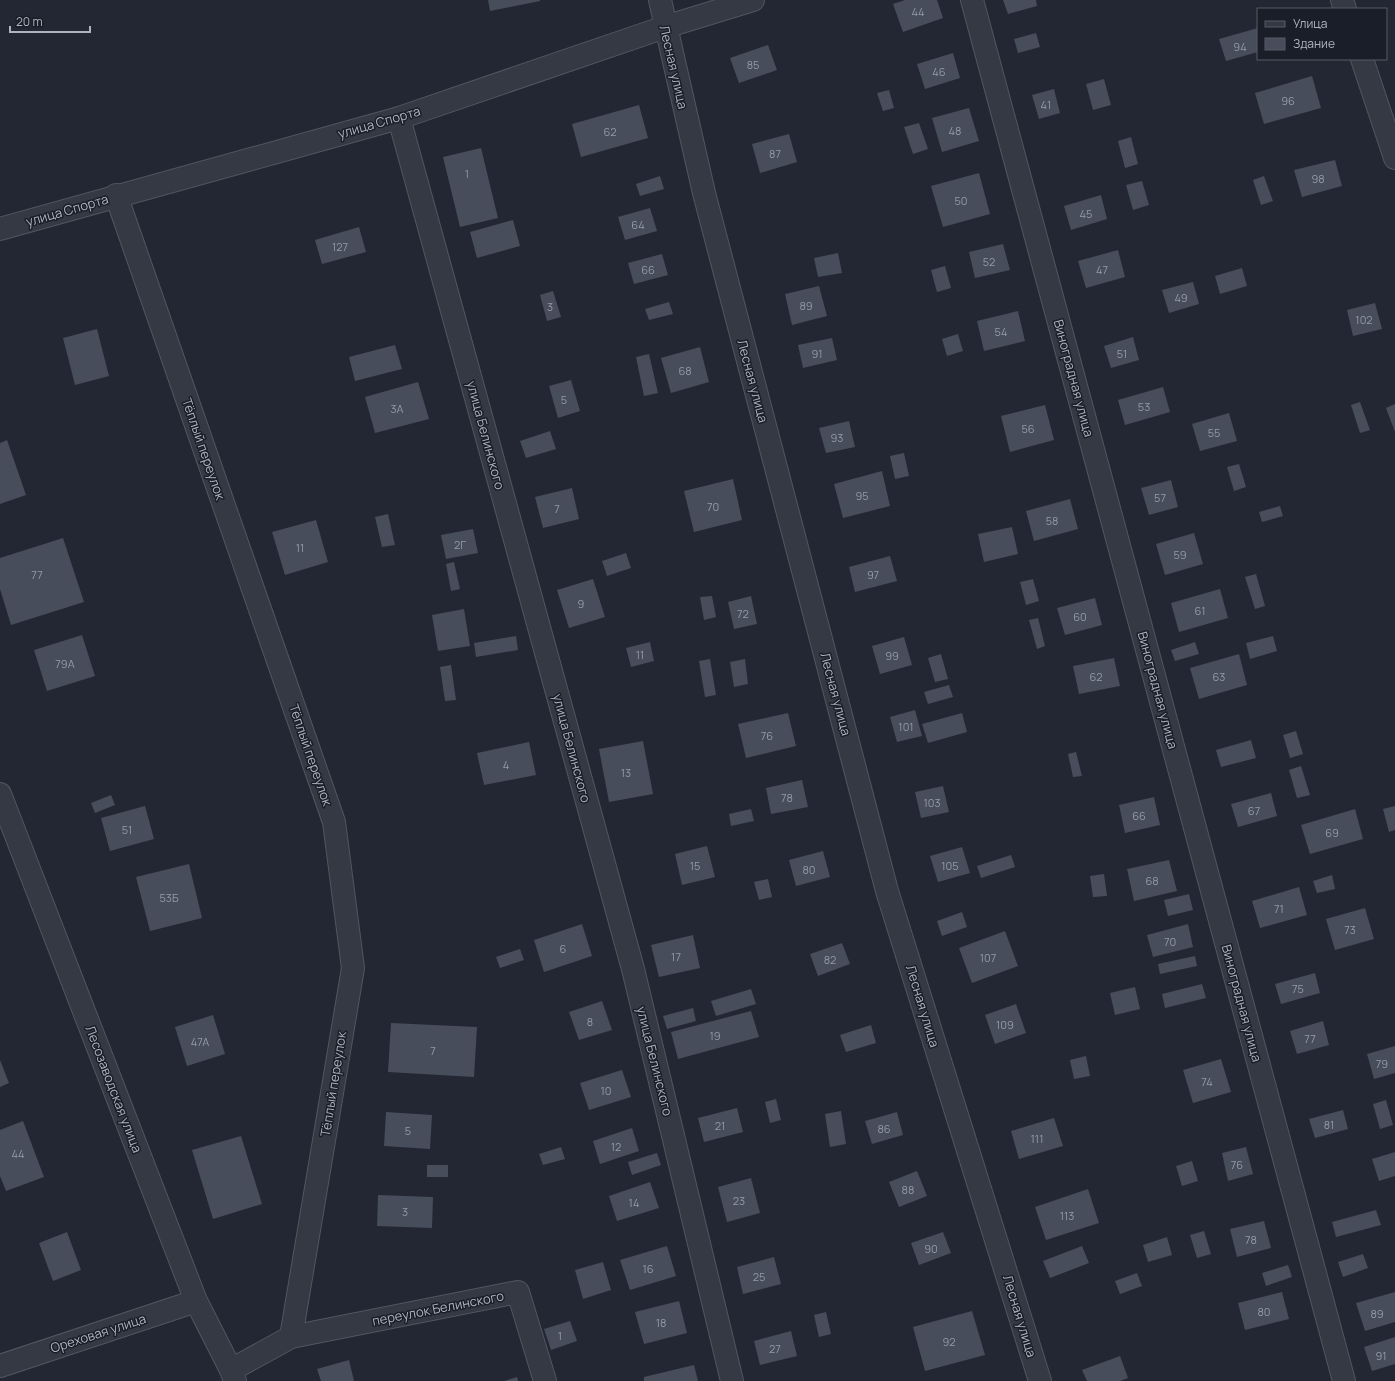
<svg xmlns="http://www.w3.org/2000/svg" width="1395" height="1381" viewBox="0 0 1395 1381" font-family="Manrope,sans-serif">
<style>
.building{fill:#474d5b}
.lines{fill:none;stroke-linecap:round;stroke-linejoin:round}
.street-casing{stroke:#525661;stroke-width:24}
.street{stroke:#353944;stroke-width:22}
.labels{text-anchor:middle;dominant-baseline:central;stroke-width:3;stroke-linejoin:round;paint-order:stroke}
.number-label{font-size:11px;fill:#959aa7}
.street-label{font-size:13px;fill:#afb3c0;stroke:#1a1e28}
</style>
<rect width="100%" height="100%" fill="#222733"/>
<!-- building -->
<g class="building">
<path d="M488,0H540V1L490,11Z"/>
<path d="M905,0H937L943,18L903,32L893,4Z"/>
<path d="M1003,0H1036L1037,6L1008,14Z"/>
<path d="M1258,28V52L1226,61L1219,39Z"/>
<path d="M1036,33L1040,47L1018,53L1014,39Z"/>
<path d="M768,45L777,70L739,83L730,58Z"/>
<path d="M953,53L960,78L925,89L917,64Z"/>
<path d="M1312,76L1321,108L1264,124L1255,93Z"/>
<path d="M1104,79L1111,105L1093,110L1086,84Z"/>
<path d="M1054,89L1060,113L1039,119L1032,95Z"/>
<path d="M889,90L894,108L883,111L877,93Z"/>
<path d="M639,105L648,138L581,157L572,124Z"/>
<path d="M969,108L979,141L942,152L932,118Z"/>
<path d="M919,123L928,149L913,154L904,127Z"/>
<path d="M789,134L797,162L760,173L752,144Z"/>
<path d="M1131,137L1138,164L1125,168L1118,141Z"/>
<path d="M481,148L498,218L460,227L443,157Z"/>
<path d="M1335,160L1342,186L1302,197L1294,170Z"/>
<path d="M979,173L990,214L943,227L931,186Z"/>
<path d="M660,176L664,189L640,196L636,184Z"/>
<path d="M1264,176L1273,201L1261,205L1253,180Z"/>
<path d="M1142,181L1149,205L1133,210L1126,185Z"/>
<path d="M1101,195L1107,219L1071,230L1064,206Z"/>
<path d="M650,208L657,231L625,240L618,217Z"/>
<path d="M513,220L520,246L477,258L470,232Z"/>
<path d="M359,227L366,252L322,264L315,240Z"/>
<path d="M1003,244L1010,270L975,278L969,252Z"/>
<path d="M1118,250L1125,277L1086,288L1078,261Z"/>
<path d="M838,253L842,273L818,277L814,258Z"/>
<path d="M662,254L668,275L634,284L628,263Z"/>
<path d="M945,266L951,288L937,292L931,270Z"/>
<path d="M1242,268L1247,286L1220,294L1215,276Z"/>
<path d="M1193,282L1199,304L1169,313L1162,290Z"/>
<path d="M819,286L827,316L792,325L785,294Z"/>
<path d="M553,291L561,317L547,321L540,295Z"/>
<path d="M669,302L673,314L649,320L645,309Z"/>
<path d="M1375,303L1382,329L1353,336L1347,310Z"/>
<path d="M1018,311L1025,341L984,351L977,321Z"/>
<path d="M97,329L109,376L75,385L63,338Z"/>
<path d="M958,334L963,351L947,356L942,339Z"/>
<path d="M1133,337L1139,360L1111,368L1104,346Z"/>
<path d="M832,338L837,360L803,368L798,345Z"/>
<path d="M395,345L402,369L355,381L349,357Z"/>
<path d="M700,347L709,382L671,393L661,358Z"/>
<path d="M649,354L658,393L644,396L636,357Z"/>
<path d="M571,380L580,411L558,418L549,386Z"/>
<path d="M418,382L429,419L375,433L365,397Z"/>
<path d="M1163,387L1170,412L1125,425L1118,400Z"/>
<path d="M1360,402L1370,430L1360,433L1351,405Z"/>
<path d="M1395,404V432L1386,408Z"/>
<path d="M1045,405L1054,440L1010,452L1001,416Z"/>
<path d="M1229,413L1237,441L1200,451L1192,424Z"/>
<path d="M849,421L855,447L826,453L819,428Z"/>
<path d="M550,431L556,449L526,458L520,441Z"/>
<path d="M7,440L26,495L0,504V443Z"/>
<path d="M904,453L909,476L895,479L890,456Z"/>
<path d="M1239,464L1246,487L1234,491L1227,467Z"/>
<path d="M882,471L890,506L843,518L834,484Z"/>
<path d="M733,479L742,520L694,532L684,491Z"/>
<path d="M1171,480L1178,507L1149,515L1141,488Z"/>
<path d="M572,488L579,519L543,528L535,497Z"/>
<path d="M1070,499L1078,529L1034,541L1026,511Z"/>
<path d="M1280,506L1283,516L1262,522L1259,512Z"/>
<path d="M388,514L395,545L382,547L375,517Z"/>
<path d="M316,520L328,562L285,575L272,532Z"/>
<path d="M1012,527L1018,554L984,562L978,534Z"/>
<path d="M473,529L478,553L446,559L441,535Z"/>
<path d="M1194,533L1203,564L1165,575L1156,544Z"/>
<path d="M63,538L84,602L11,625L0,589V558Z"/>
<path d="M626,553L631,568L607,576L602,561Z"/>
<path d="M890,556L897,581L855,592L849,567Z"/>
<path d="M454,562L460,589L451,591L446,564Z"/>
<path d="M1256,574L1265,606L1255,609L1245,577Z"/>
<path d="M593,579L605,617L569,628L557,590Z"/>
<path d="M1033,579L1039,601L1026,605L1020,582Z"/>
<path d="M1220,589L1228,618L1179,632L1171,603Z"/>
<path d="M712,596L716,617L704,620L700,597Z"/>
<path d="M751,596L757,624L734,629L728,602Z"/>
<path d="M1095,598L1102,625L1065,635L1057,608Z"/>
<path d="M464,609L470,646L438,651L432,615Z"/>
<path d="M1038,618L1045,646L1037,649L1029,620Z"/>
<path d="M82,635L95,676L47,691L34,650Z"/>
<path d="M516,636L518,650L476,657L474,643Z"/>
<path d="M1273,636L1277,651L1250,659L1246,643Z"/>
<path d="M904,637L912,665L880,674L872,646Z"/>
<path d="M650,642L654,661L631,667L626,648Z"/>
<path d="M1195,642L1199,654L1175,661L1171,650Z"/>
<path d="M941,654L948,679L935,682L928,658Z"/>
<path d="M1239,654L1247,685L1199,699L1190,668Z"/>
<path d="M1114,658L1120,686L1079,694L1073,666Z"/>
<path d="M710,659L716,695L705,697L699,661Z"/>
<path d="M745,659L748,684L734,687L730,662Z"/>
<path d="M451,665L456,700L445,701L440,667Z"/>
<path d="M949,685L953,697L928,704L924,692Z"/>
<path d="M915,710L922,736L897,742L890,717Z"/>
<path d="M788,713L796,746L746,758L738,724Z"/>
<path d="M962,713L967,732L928,743L922,724Z"/>
<path d="M1296,731L1303,754L1290,758L1283,735Z"/>
<path d="M1251,740L1256,758L1221,767L1216,750Z"/>
<path d="M643,741L653,794L609,802L599,749Z"/>
<path d="M529,742L536,775L484,785L477,753Z"/>
<path d="M1076,752L1082,776L1073,777L1068,754Z"/>
<path d="M1301,766L1310,795L1297,798L1289,770Z"/>
<path d="M802,780L808,807L771,814L766,788Z"/>
<path d="M943,786L949,812L921,818L915,792Z"/>
<path d="M1271,793L1277,816L1238,827L1231,804Z"/>
<path d="M111,795L115,805L95,813L91,803Z"/>
<path d="M1154,797L1160,825L1125,833L1119,805Z"/>
<path d="M145,806L154,839L110,851L101,818Z"/>
<path d="M1395,806V830L1389,832L1383,809Z"/>
<path d="M751,809L754,821L731,826L729,814Z"/>
<path d="M1355,809L1363,839L1310,854L1301,825Z"/>
<path d="M707,846L715,877L682,885L675,854Z"/>
<path d="M962,847L970,873L938,882L930,856Z"/>
<path d="M823,851L830,877L796,886L789,860Z"/>
<path d="M1011,855L1015,867L981,878L977,866Z"/>
<path d="M1169,860L1177,891L1134,901L1127,869Z"/>
<path d="M189,864L202,918L150,931L136,877Z"/>
<path d="M1104,874L1107,896L1093,897L1090,876Z"/>
<path d="M1332,875L1335,889L1317,893L1313,881Z"/>
<path d="M768,879L772,897L759,900L754,882Z"/>
<path d="M1299,887L1307,915L1260,928L1252,901Z"/>
<path d="M1189,894L1193,910L1168,916L1164,900Z"/>
<path d="M1365,908L1374,939L1335,950L1326,919Z"/>
<path d="M962,912L967,927L942,936L937,921Z"/>
<path d="M582,924L592,956L544,972L534,940Z"/>
<path d="M1188,924L1193,947L1153,957L1147,935Z"/>
<path d="M1005,931L1018,966L972,983L959,948Z"/>
<path d="M693,935L700,968L659,977L651,945Z"/>
<path d="M842,943L850,964L818,976L810,954Z"/>
<path d="M520,949L524,960L500,968L496,957Z"/>
<path d="M1195,956L1197,966L1160,974L1158,964Z"/>
<path d="M1315,973L1320,993L1281,1004L1275,984Z"/>
<path d="M1202,984L1206,998L1165,1008L1162,994Z"/>
<path d="M1135,987L1140,1009L1115,1015L1110,993Z"/>
<path d="M751,989L756,1004L716,1016L711,1001Z"/>
<path d="M602,1001L612,1030L579,1040L569,1012Z"/>
<path d="M1016,1004L1026,1033L995,1044L985,1015Z"/>
<path d="M693,1008L696,1021L667,1029L663,1016Z"/>
<path d="M751,1011L759,1037L678,1059L671,1032Z"/>
<path d="M213,1015L225,1054L187,1066L175,1027Z"/>
<path d="M1323,1021L1329,1045L1297,1054L1290,1031Z"/>
<path d="M391,1023L477,1027L474,1077L388,1072Z"/>
<path d="M871,1025L876,1043L846,1052L840,1035Z"/>
<path d="M1395,1046V1073L1374,1079L1367,1054Z"/>
<path d="M1086,1056L1090,1076L1074,1079L1070,1060Z"/>
<path d="M1221,1059L1231,1092L1193,1103L1183,1070Z"/>
<path d="M0,1060L9,1083L0,1087Z"/>
<path d="M622,1070L631,1097L589,1110L580,1083Z"/>
<path d="M776,1099L781,1120L770,1123L765,1102Z"/>
<path d="M1386,1100L1393,1125L1380,1129L1373,1104Z"/>
<path d="M737,1108L743,1132L704,1142L698,1118Z"/>
<path d="M1343,1110L1348,1129L1315,1138L1309,1119Z"/>
<path d="M841,1111L846,1144L830,1147L825,1114Z"/>
<path d="M386,1112L432,1115L430,1149L384,1146Z"/>
<path d="M897,1112L903,1135L872,1144L865,1121Z"/>
<path d="M1054,1118L1063,1146L1019,1159L1011,1131Z"/>
<path d="M23,1121L44,1177L6,1191L0,1176V1130Z"/>
<path d="M632,1128L639,1151L600,1164L593,1141Z"/>
<path d="M241,1136L262,1204L213,1219L192,1150Z"/>
<path d="M561,1147L565,1159L543,1165L539,1154Z"/>
<path d="M1246,1147L1253,1174L1228,1181L1222,1153Z"/>
<path d="M1395,1152V1176L1379,1181L1372,1159Z"/>
<path d="M657,1153L661,1165L632,1175L628,1162Z"/>
<path d="M1192,1161L1198,1181L1182,1186L1176,1166Z"/>
<rect x="427" y="1165" width="21" height="12"/>
<path d="M917,1171L927,1196L899,1207L889,1182Z"/>
<path d="M751,1178L760,1213L727,1222L718,1187Z"/>
<path d="M650,1182L659,1208L617,1221L609,1196Z"/>
<path d="M1088,1189L1099,1223L1046,1240L1035,1207Z"/>
<path d="M378,1195L433,1197L432,1228L377,1226Z"/>
<path d="M1376,1210L1381,1225L1336,1237L1332,1222Z"/>
<path d="M1264,1221L1271,1248L1237,1257L1230,1229Z"/>
<path d="M1204,1231L1211,1254L1197,1258L1190,1235Z"/>
<path d="M67,1232L81,1270L53,1281L39,1243Z"/>
<path d="M943,1232L951,1253L919,1265L911,1243Z"/>
<path d="M1167,1237L1172,1255L1148,1262L1143,1245Z"/>
<path d="M667,1246L676,1276L630,1290L620,1260Z"/>
<path d="M1082,1246L1089,1263L1050,1278L1043,1261Z"/>
<path d="M1363,1254L1368,1268L1343,1277L1338,1262Z"/>
<path d="M774,1257L781,1284L743,1294L737,1267Z"/>
<path d="M603,1262L611,1290L583,1299L575,1270Z"/>
<path d="M1288,1265L1292,1277L1266,1286L1262,1273Z"/>
<path d="M1137,1273L1142,1286L1120,1294L1115,1281Z"/>
<path d="M1282,1292L1289,1319L1245,1330L1238,1303Z"/>
<path d="M1395,1292V1322L1365,1331L1356,1303Z"/>
<path d="M679,1301L687,1333L644,1344L635,1312Z"/>
<path d="M972,1311L985,1355L925,1371L913,1327Z"/>
<path d="M826,1312L831,1334L819,1337L814,1315Z"/>
<path d="M570,1321L577,1341L551,1350L544,1329Z"/>
<path d="M791,1331L797,1356L760,1365L754,1341Z"/>
<path d="M1395,1337V1364L1372,1371L1364,1347Z"/>
<path d="M1120,1356L1128,1378L1120,1381H1087L1082,1370Z"/>
<path d="M349,1360L354,1381H321L317,1369Z"/>
<path d="M694,1365L698,1381H644V1377Z"/>
<path d="M517,1377L518,1381H504Z"/>
</g>
<g class="lines">
<!-- street casing -->
<g class="street-casing">
<g id="street">
<path d="M660,0L704,193L887,891L1040,1381"/>
<path d="M972,0L1344,1381"/>
<path d="M1342,0L1345,9"/>
<path d="M1362,59L1395,158"/>
<path d="M399,118L633,969L732,1381"/>
<path d="M116,195L334,822L353,968L291,1337"/>
<path d="M0,229L399,118L665,27L753,0"/>
<path d="M0,794L196,1301L231,1370L235,1381"/>
<path d="M0,1366L196,1301"/>
<path d="M231,1370L291,1337L518,1292L545,1381"/>
</g>
</g>
<!-- street -->
<use href="#street" class="street"/>
</g>
<g class="labels">
<!-- number labels -->
<g class="number-label">
<text x="918" y="11">44</text>
<text x="1240" y="46">94</text>
<text x="753" y="64">85</text>
<text x="939" y="71">46</text>
<text x="1288" y="100">96</text>
<text x="1046" y="104">41</text>
<text x="955" y="130">48</text>
<text x="610" y="131">62</text>
<text x="775" y="153">87</text>
<text x="467" y="173">1</text>
<text x="1318" y="178">98</text>
<text x="961" y="200">50</text>
<text x="1086" y="213">45</text>
<text x="638" y="224">64</text>
<text x="340" y="246">127</text>
<text x="989" y="261">52</text>
<text x="648" y="269">66</text>
<text x="1102" y="269">47</text>
<text x="1181" y="297">49</text>
<text x="806" y="305">89</text>
<text x="550" y="306">3</text>
<text x="1364" y="319">102</text>
<text x="1001" y="331">54</text>
<text x="817" y="353">91</text>
<text x="1122" y="353">51</text>
<text x="685" y="370">68</text>
<text x="564" y="399">5</text>
<text x="1144" y="406">53</text>
<text x="397" y="408">3А</text>
<text x="1028" y="428">56</text>
<text x="1214" y="432">55</text>
<text x="837" y="437">93</text>
<text x="862" y="495">95</text>
<text x="1160" y="497">57</text>
<text x="713" y="506">70</text>
<text x="557" y="508">7</text>
<text x="1052" y="520">58</text>
<text x="460" y="544">2Г</text>
<text x="300" y="547">11</text>
<text x="1180" y="554">59</text>
<text x="37" y="574">77</text>
<text x="873" y="574">97</text>
<text x="581" y="603">9</text>
<text x="1200" y="610">61</text>
<text x="743" y="613">72</text>
<text x="1080" y="616">60</text>
<text x="640" y="654">11</text>
<text x="892" y="655">99</text>
<text x="65" y="663">79А</text>
<text x="1096" y="676">62</text>
<text x="1219" y="676">63</text>
<text x="906" y="726">101</text>
<text x="767" y="735">76</text>
<text x="506" y="764">4</text>
<text x="626" y="772">13</text>
<text x="787" y="797">78</text>
<text x="932" y="802">103</text>
<text x="1254" y="810">67</text>
<text x="1139" y="815">66</text>
<text x="127" y="829">51</text>
<text x="1332" y="832">69</text>
<text x="695" y="865">15</text>
<text x="950" y="865">105</text>
<text x="809" y="869">80</text>
<text x="1152" y="880">68</text>
<text x="169" y="897">53Б</text>
<text x="1279" y="908">71</text>
<text x="1350" y="929">73</text>
<text x="1170" y="941">70</text>
<text x="563" y="948">6</text>
<text x="676" y="956">17</text>
<text x="988" y="957">107</text>
<text x="830" y="959">82</text>
<text x="1298" y="988">75</text>
<text x="590" y="1021">8</text>
<text x="1005" y="1024">109</text>
<text x="715" y="1035">19</text>
<text x="1310" y="1038">77</text>
<text x="200" y="1041">47А</text>
<text x="433" y="1050">7</text>
<text x="1382" y="1063">79</text>
<text x="1207" y="1081">74</text>
<text x="606" y="1090">10</text>
<text x="1329" y="1124">81</text>
<text x="720" y="1125">21</text>
<text x="884" y="1128">86</text>
<text x="408" y="1130">5</text>
<text x="1037" y="1138">111</text>
<text x="616" y="1146">12</text>
<text x="18" y="1153">44</text>
<text x="1237" y="1164">76</text>
<text x="908" y="1189">88</text>
<text x="739" y="1200">23</text>
<text x="634" y="1202">14</text>
<text x="405" y="1211">3</text>
<text x="1067" y="1215">113</text>
<text x="1251" y="1239">78</text>
<text x="931" y="1248">90</text>
<text x="648" y="1268">16</text>
<text x="759" y="1276">25</text>
<text x="1264" y="1311">80</text>
<text x="1377" y="1313">89</text>
<text x="661" y="1322">18</text>
<text x="560" y="1335">1</text>
<text x="949" y="1341">92</text>
<text x="775" y="1348">27</text>
<text x="1381" y="1355">91</text>
</g>
<!-- street labels -->
<g class="street-label">
<text transform="translate(674 67) rotate(77)">Лесная улица</text>
<text transform="translate(379 122) rotate(-16)">улица Спорта</text>
<text transform="translate(67 210) rotate(-16)">улица Спорта</text>
<text transform="translate(1074 378) rotate(75)">Виноградная улица</text>
<text transform="translate(753 381) rotate(75)">Лесная улица</text>
<text transform="translate(486 435) rotate(75)">улица Белинского</text>
<text transform="translate(204 449) rotate(71)">Тёплый переулок</text>
<text transform="translate(1158 690) rotate(75)">Виноградная улица</text>
<text transform="translate(836 694) rotate(75)">Лесная улица</text>
<text transform="translate(572 748) rotate(75)">улица Белинского</text>
<text transform="translate(311 755) rotate(71)">Тёплый переулок</text>
<text transform="translate(1242 1003) rotate(75)">Виноградная улица</text>
<text transform="translate(923 1006) rotate(73)">Лесная улица</text>
<text transform="translate(655 1061) rotate(76)">улица Белинского</text>
<text transform="translate(333 1084) rotate(-81)">Тёплый переулок</text>
<text transform="translate(114 1089) rotate(69)">Лесозаводская улица</text>
<text transform="translate(438 1308) rotate(-11)">переулок Белинского</text>
<text transform="translate(1020 1316) rotate(73)">Лесная улица</text>
<text transform="translate(98 1333) rotate(-18)">Ореховая улица</text>
</g>
</g>
<!-- legend -->
<rect x="1257" y="8" width="130" height="52" fill="#1a1e28" stroke="#565a65"/>
<rect x="1265" y="21" width="20" height="6" fill="#353944" stroke="#565a65"/>
<text x="1293" y="28" font-size="12" fill="#afb3c0">Улица</text>
<rect x="1265" y="38" width="20" height="12" fill="#474d5b" stroke="#565a65"/>
<text x="1293" y="48" font-size="12" fill="#afb3c0">Здание</text>
<!-- scale -->
<path d="M10 26v6h80v-6" fill="none" stroke="#afb3c0" stroke-width="2"/>
<text x="16" y="26" font-size="12" fill="#afb3c0" stroke="#1a1e28" stroke-width="3" paint-order="stroke">20 m</text>
</svg>
